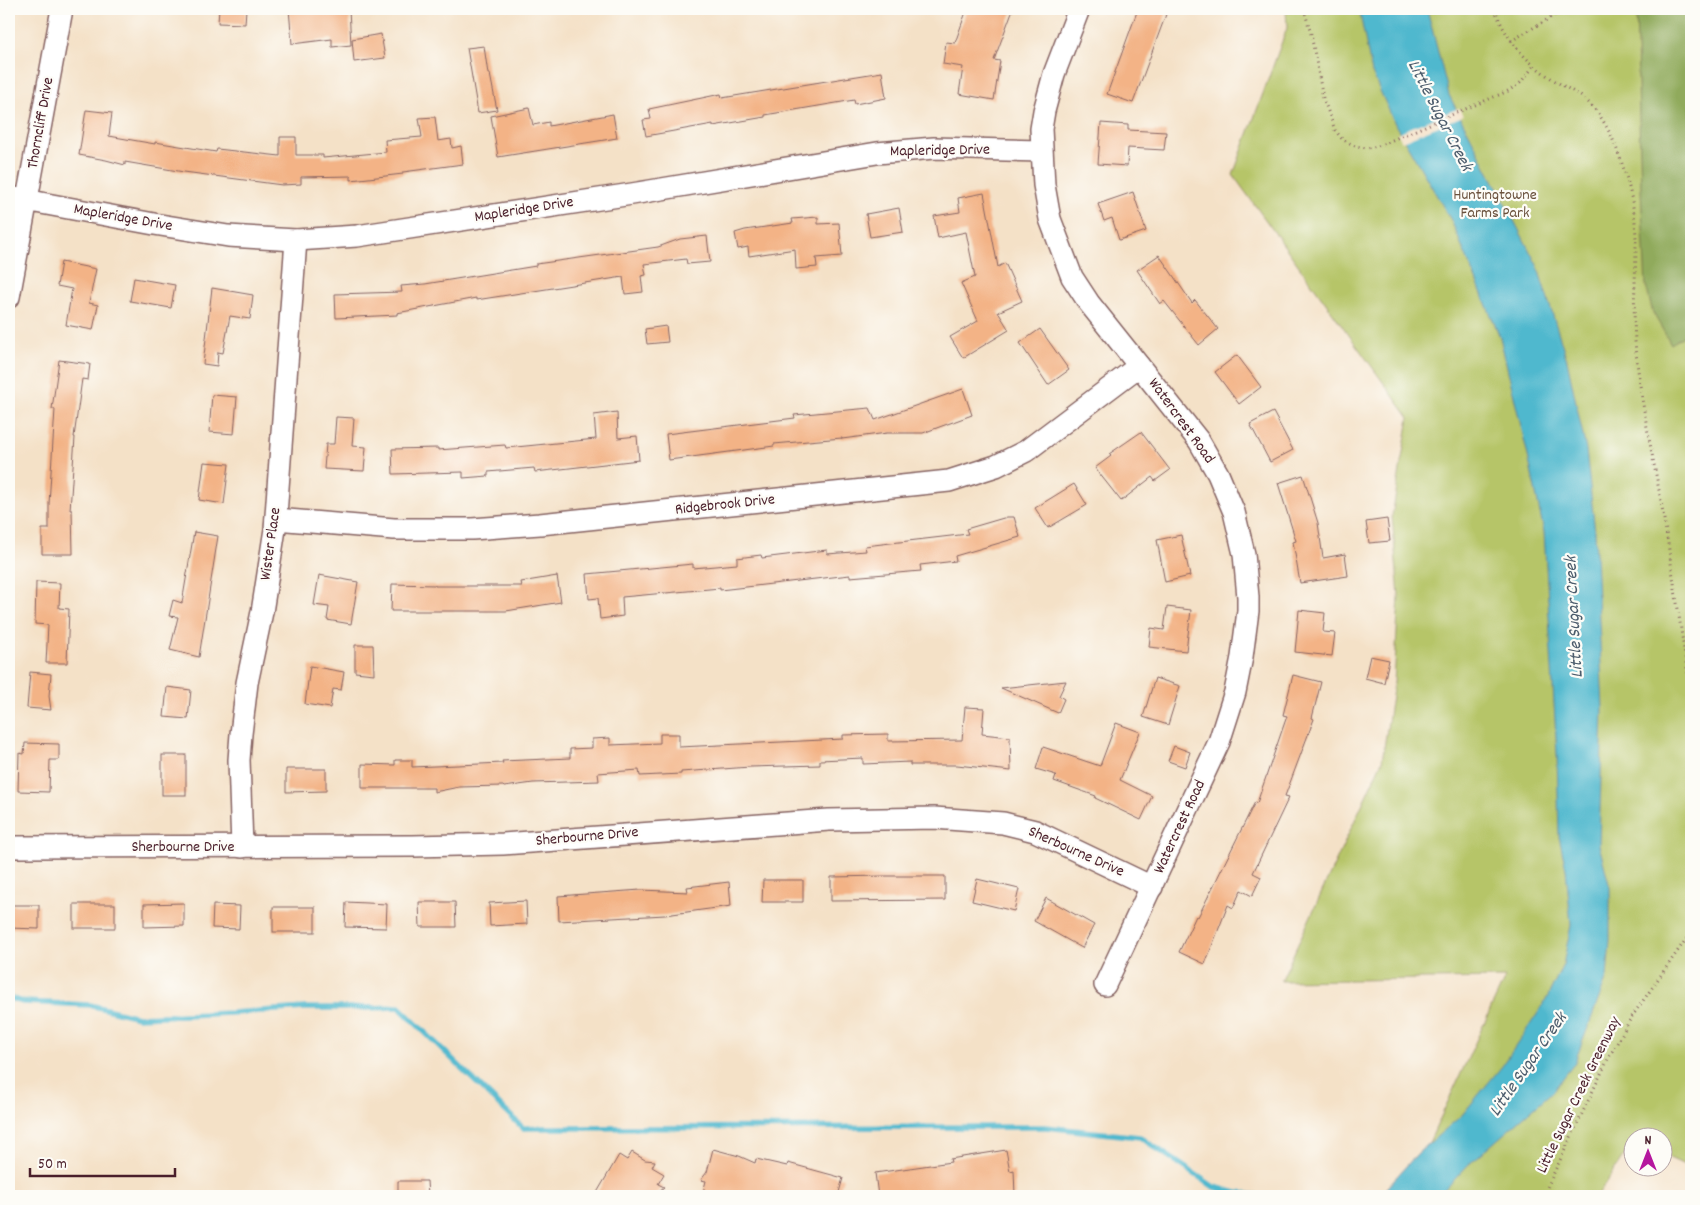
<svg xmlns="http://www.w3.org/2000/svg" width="1700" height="1205" viewBox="0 0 1700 1205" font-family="Dekko,sans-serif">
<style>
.green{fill:#b6c568;stroke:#80724a}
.forest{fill:#90aa5c;stroke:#6d6444}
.water{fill:#50b8ce;stroke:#4d6c7c}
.pier{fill:#f4e1c7}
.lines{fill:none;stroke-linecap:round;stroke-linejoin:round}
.stream{stroke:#50b8ce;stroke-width:5.5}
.building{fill:#f3b386}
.street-casing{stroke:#866362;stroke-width:24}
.path{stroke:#866362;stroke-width:3;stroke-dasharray:1 4;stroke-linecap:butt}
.street{stroke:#fff;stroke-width:21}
.labels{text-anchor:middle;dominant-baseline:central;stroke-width:4.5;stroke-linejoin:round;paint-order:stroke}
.street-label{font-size:16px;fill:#4a1f2b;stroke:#fdfcf7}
.park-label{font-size:16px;fill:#6a513d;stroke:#fdfcf7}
.water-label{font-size:18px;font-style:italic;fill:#4c5c6c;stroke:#fdfcf7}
</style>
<rect width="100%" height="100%" fill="#fdfcf7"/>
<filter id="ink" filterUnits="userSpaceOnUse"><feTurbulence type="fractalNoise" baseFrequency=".02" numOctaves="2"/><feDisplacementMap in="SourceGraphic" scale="10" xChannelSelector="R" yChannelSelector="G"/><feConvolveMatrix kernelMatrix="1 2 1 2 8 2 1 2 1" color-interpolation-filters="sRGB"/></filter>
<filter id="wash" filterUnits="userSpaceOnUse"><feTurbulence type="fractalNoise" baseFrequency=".0096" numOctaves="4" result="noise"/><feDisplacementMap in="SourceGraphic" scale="20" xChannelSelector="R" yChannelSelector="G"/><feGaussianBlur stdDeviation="1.12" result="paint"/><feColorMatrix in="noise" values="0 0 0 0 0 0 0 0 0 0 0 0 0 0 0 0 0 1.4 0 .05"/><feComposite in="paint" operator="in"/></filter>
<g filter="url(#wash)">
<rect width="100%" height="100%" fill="#f4e1c7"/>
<!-- green -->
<path class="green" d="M1286,9H1691V1168L1663,1155L1662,1138H1632V1144L1597,1196H1407L1427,1147L1505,978L1281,981L1382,761L1394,683L1399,596L1392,516L1409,418L1233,175L1287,28Z"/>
<!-- forest -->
<path class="forest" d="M1636,9H1691V331L1671,344L1653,313L1646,286L1641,190Z"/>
<!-- water -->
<path class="water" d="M1359,9H1427L1449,95L1537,265L1567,360L1586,450L1595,532L1603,709L1599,845L1610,888V940L1607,977L1574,1064L1552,1092L1467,1166L1439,1196H1379L1418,1153L1462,1115L1503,1065L1544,1004L1563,965L1571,925L1566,869L1559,837L1557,755L1544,532L1528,456L1500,337L1451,220L1396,126L1372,73Z"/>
<!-- pier -->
<path class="pier" d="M1459,108L1463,116L1402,141L1397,133Z"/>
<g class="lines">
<!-- stream -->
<path class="stream" d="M9,998L23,1002L90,1005L138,1017L231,1013L305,1008H367L399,1007L523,1128L1045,1127L1140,1137L1214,1187L1237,1193L1260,1196"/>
</g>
<g id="blocks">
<!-- building -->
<g class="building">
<path d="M219,9H246L245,24L218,23Z"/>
<path d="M289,9H349L351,45L332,47V39L292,44Z"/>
<path d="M967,9H1013L994,60L1000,61L994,100L959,94L963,67L943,64L946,42L955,43Z"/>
<path d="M1138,9H1168L1133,103L1107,94Z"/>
<path d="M381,34L385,58L354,62L352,39Z"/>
<path d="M484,46L488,74H490L497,110L478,113L467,48Z"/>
<path d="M882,72L886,98L855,104L854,100L765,115V117L713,126V124L646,136L643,120L651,119L649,109L721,94L722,98Z"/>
<path d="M529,108L533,125L549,122V126L613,114L617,138L498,157L491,116Z"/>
<path d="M86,110L112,113L109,136L155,144V142L216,152L217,149L280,156V137H296V155H323V158L386,152L385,140L422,137L419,118L435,117L438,141L451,139L452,148L461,146L463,164L403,172V174L351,180V176L301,177V184L282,185L184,172L125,162V165L106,160L79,155Z"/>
<path d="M1101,123L1128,125V130L1166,132L1164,150L1128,148L1127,166L1098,164Z"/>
<path d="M1133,192L1146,231L1119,240L1112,218L1104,221L1098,204Z"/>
<path d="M984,193L998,267L1005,263L1022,301L998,312L1009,330L963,358L950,337L978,321L961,283L975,277L966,232L938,238L934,216L960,212L958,198Z"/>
<path d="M899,208L903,232L870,237L866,214Z"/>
<path d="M818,217V224L839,223L842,256L816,258L817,267L796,269L795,249L749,256L748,247L738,249L735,233L745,230L793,223L792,219Z"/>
<path d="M707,236L710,262L687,264L686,259L644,264L646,275L641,276L643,292L625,294L623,277L476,300V298L397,313V315L336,318L335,294L402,292L401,286L425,284L536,266V264L658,247L680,239Z"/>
<path d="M1159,255L1192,303L1195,300L1218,329L1199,345L1164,301L1160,304L1137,270Z"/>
<path d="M61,262L96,269L89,303L98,305L93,330L66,325L72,289L57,286Z"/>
<path d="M134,278L175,285L171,308L130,301Z"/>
<path d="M212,288L253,295L250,319L230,316L223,353L218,352L217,366L203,364Z"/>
<path d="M666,326L668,342L647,344L645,329Z"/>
<path d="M1040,329L1069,370L1048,385L1020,343Z"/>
<path d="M1237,355L1261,387L1239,404L1215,372Z"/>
<path d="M59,360L90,364L88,380L82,379L74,437H75L70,510H72L73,554H42V529H49V504L55,409H52Z"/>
<path d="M963,389L972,415L923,433H887L842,439V438L774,444V446L669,460L666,434L795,418L794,415L870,408L875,420Z"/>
<path d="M212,395L237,397L234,434L209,432Z"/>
<path d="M617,412L618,438L637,436L639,460L535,472L534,468L488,472V476L463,478V472L393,474L392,449L438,448V450L505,445L506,448L596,439L594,415Z"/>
<path d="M1273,412L1293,450L1270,462L1250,424Z"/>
<path d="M336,417L354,418L352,446L366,447L364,471L324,469L326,444H334Z"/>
<path d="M1141,432L1170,470L1155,481L1152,477L1121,501L1095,468L1111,456L1109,454Z"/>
<path d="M204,462L229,464L224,504L199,500Z"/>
<path d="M1303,475L1318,523L1323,558L1345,554L1348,576L1300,583L1293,542L1296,541L1278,483Z"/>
<path d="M1074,484L1087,505L1048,528L1035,508Z"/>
<path d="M1007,517H1014L1020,537L955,556L956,561L920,565L921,571L850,577V575L720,590V588L622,597L623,616L600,619L598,598L589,599L587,574L693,564V568L737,564V558L761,555L762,558L827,550V554L866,551L865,546L968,534L966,529Z"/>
<path d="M1387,519L1390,541L1369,543L1366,522Z"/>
<path d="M194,532L218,536L199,657L170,650L178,617L169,616L173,600L182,603Z"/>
<path d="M1181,535L1190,576L1165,582L1157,540Z"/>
<path d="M319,575L358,582L351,624L327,620L329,607L314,605Z"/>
<path d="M557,576L561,602L506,611H391L392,584L435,585V586H522L521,582Z"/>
<path d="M36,582L60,583L59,608L69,609L67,663H46L48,625L35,624Z"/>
<path d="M1167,607L1191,610L1186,651L1149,647L1151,628L1164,630Z"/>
<path d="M1299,610L1325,613L1323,632L1335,633L1332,656L1295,652Z"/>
<path d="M355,645H373L374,674L355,672Z"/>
<path d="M1370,656L1389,660L1384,683L1365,678Z"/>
<path d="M310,666L344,672L341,690L333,689L330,708L305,704Z"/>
<path d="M30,672L51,674L49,696L51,710L27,708Z"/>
<path d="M1293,675L1321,682L1312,718L1314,719L1285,796L1289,797L1253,873L1261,877L1252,896L1241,890L1233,908L1228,905L1205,964L1179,952L1196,916L1198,917L1255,802L1257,803L1287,716L1283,715Z"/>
<path d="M1155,678L1180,686L1168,725L1143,717Z"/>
<path d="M1066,681L1059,696L1064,699L1058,713L1001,688Z"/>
<path d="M167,687L191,690L188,719L164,717Z"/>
<path d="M965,707L984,708L982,734L1010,737L1011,771L957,765H910V762L863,764V758L820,760V765L750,767L681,772V774L640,776L639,770L598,773L599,781L533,783L504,787L503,786L459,787L434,792V788H362V764L395,765V760H412V767L503,763L502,761L570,758V749L592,748V739L610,738V745L660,743V734H679V747L843,739V735L888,734V741L962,740Z"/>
<path d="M1116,723L1140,732L1120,780L1152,796L1141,820L1095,798L1096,796L1054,781L1056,775L1036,769L1043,747L1100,766Z"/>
<path d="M25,743L59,744V760H50L49,792L18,791L19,753L24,754Z"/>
<path d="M1174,746L1190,752L1185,767L1168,761Z"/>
<rect x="162" y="755" width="24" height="40"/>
<path d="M286,769H326V791L286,792Z"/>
<path d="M884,876H945V900L831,901V877Z"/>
<path d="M977,879L1019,889L1014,911L972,901Z"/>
<path d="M763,880H803V902H762Z"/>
<path d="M729,882L731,906L665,915L559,921L558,896L641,890L688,892L687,887Z"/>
<path d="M1046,898L1094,925L1082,948L1034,921Z"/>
<path d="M526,901L527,924L490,926L489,903Z"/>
<path d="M346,902L387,904L386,928L345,927Z"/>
<path d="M419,902H455L456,927H420Z"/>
<path d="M184,903V926L144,927V904Z"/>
<rect x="74" y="904" width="41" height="24"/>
<path d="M9,905H39V929L9,928Z"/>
<path d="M213,905L240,906L239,929L212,928Z"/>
<rect x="273" y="907" width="42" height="25"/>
<path d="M713,1149L739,1156L755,1163L756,1159L787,1166L788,1163L843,1178L838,1196H702L706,1181L701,1180L707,1172Z"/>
<path d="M1006,1150L1010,1171L1014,1170L1015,1196H878L875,1173L951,1162L950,1159Z"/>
<path d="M632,1152L645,1160L655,1161L652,1167L664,1174L658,1184L664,1187L653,1196H595L619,1155L627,1160Z"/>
<path d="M398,1181H427L428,1196H398Z"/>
</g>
</g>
</g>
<g filter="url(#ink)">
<use href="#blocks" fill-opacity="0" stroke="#866362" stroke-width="1"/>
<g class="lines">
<!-- street casing -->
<g class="street-casing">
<g id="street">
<path d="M1079,9L1054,74L1044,111L1041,129L1044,185L1050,219L1072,277L1089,303L1199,441L1218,474L1234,512L1244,554L1248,597V611L1242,657L1235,692L1219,742L1105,985"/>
<path d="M9,197L154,224L228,236L296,240L357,236L632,194L877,153L934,148L1041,151"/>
<path d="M9,297L62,9"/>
<path d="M276,519L394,529H472L540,524L949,481L996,466L1026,451L1139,366"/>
<path d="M9,847L413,846L503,844L829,820L934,818L1003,823L1035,831L1152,887"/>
<path d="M242,847L239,760L241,734L247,683L262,612L275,529L296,240"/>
</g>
</g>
<!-- path -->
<g class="path">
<path d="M1304,9L1311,34L1323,98L1335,130L1342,139L1355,146L1367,148L1378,146L1508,91L1520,83L1534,66"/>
<path d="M1495,9C1506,41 1528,64 1557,82C1568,89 1580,94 1589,103C1604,118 1613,138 1620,158C1630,185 1636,214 1636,243C1636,280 1632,316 1636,352C1641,403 1652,452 1661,501C1672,566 1681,631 1691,696"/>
<path d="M1511,41L1560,12"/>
<path d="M1543,1196L1608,1059L1631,1018L1691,932"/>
</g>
<!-- street -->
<use href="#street" class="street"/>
</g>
</g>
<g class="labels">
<!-- street labels -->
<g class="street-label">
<text transform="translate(41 123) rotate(-80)">Thorncliff Drive</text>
<text transform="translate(940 151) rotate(-1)">Mapleridge Drive</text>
<text transform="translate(524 210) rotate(-9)">Mapleridge Drive</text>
<text transform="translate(123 218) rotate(10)">Mapleridge Drive</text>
<text transform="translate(1181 421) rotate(54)">Watercrest Road</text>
<text transform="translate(725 505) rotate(-6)">Ridgebrook Drive</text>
<text transform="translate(271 544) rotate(-82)">Wister Place</text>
<text transform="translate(1180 827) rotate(-65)">Watercrest Road</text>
<text transform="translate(587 837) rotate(-5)">Sherbourne Drive</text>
<text x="183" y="847">Sherbourne Drive</text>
<text transform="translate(1076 852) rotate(24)">Sherbourne Drive</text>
<text transform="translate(1579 1095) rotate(-64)">Little Sugar Creek Greenway</text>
</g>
<!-- park labels -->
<g class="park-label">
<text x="1495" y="195">Huntingtowne<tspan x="1495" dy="18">Farms Park</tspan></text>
</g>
<!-- water labels -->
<g class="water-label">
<text transform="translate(1439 116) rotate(63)">Little Sugar Creek</text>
<text transform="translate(1575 617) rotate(-93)">Little Sugar Creek</text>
<text transform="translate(1529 1065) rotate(-55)">Little Sugar Creek</text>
</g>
</g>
<!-- margin -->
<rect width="1700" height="1205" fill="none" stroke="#fdfcf7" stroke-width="30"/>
<!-- north arrow -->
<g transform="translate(1648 1152)"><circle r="24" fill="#fdfcf7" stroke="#b5a4a5"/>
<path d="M0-4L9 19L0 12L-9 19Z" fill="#b5179e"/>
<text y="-8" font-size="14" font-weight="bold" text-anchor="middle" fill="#4a1f2b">N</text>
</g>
<!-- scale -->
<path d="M30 1168v8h145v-8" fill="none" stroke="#4a1f2b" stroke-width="2.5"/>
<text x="38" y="1168" font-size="15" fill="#4a1f2b" stroke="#fdfcf7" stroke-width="4" paint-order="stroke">50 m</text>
</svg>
